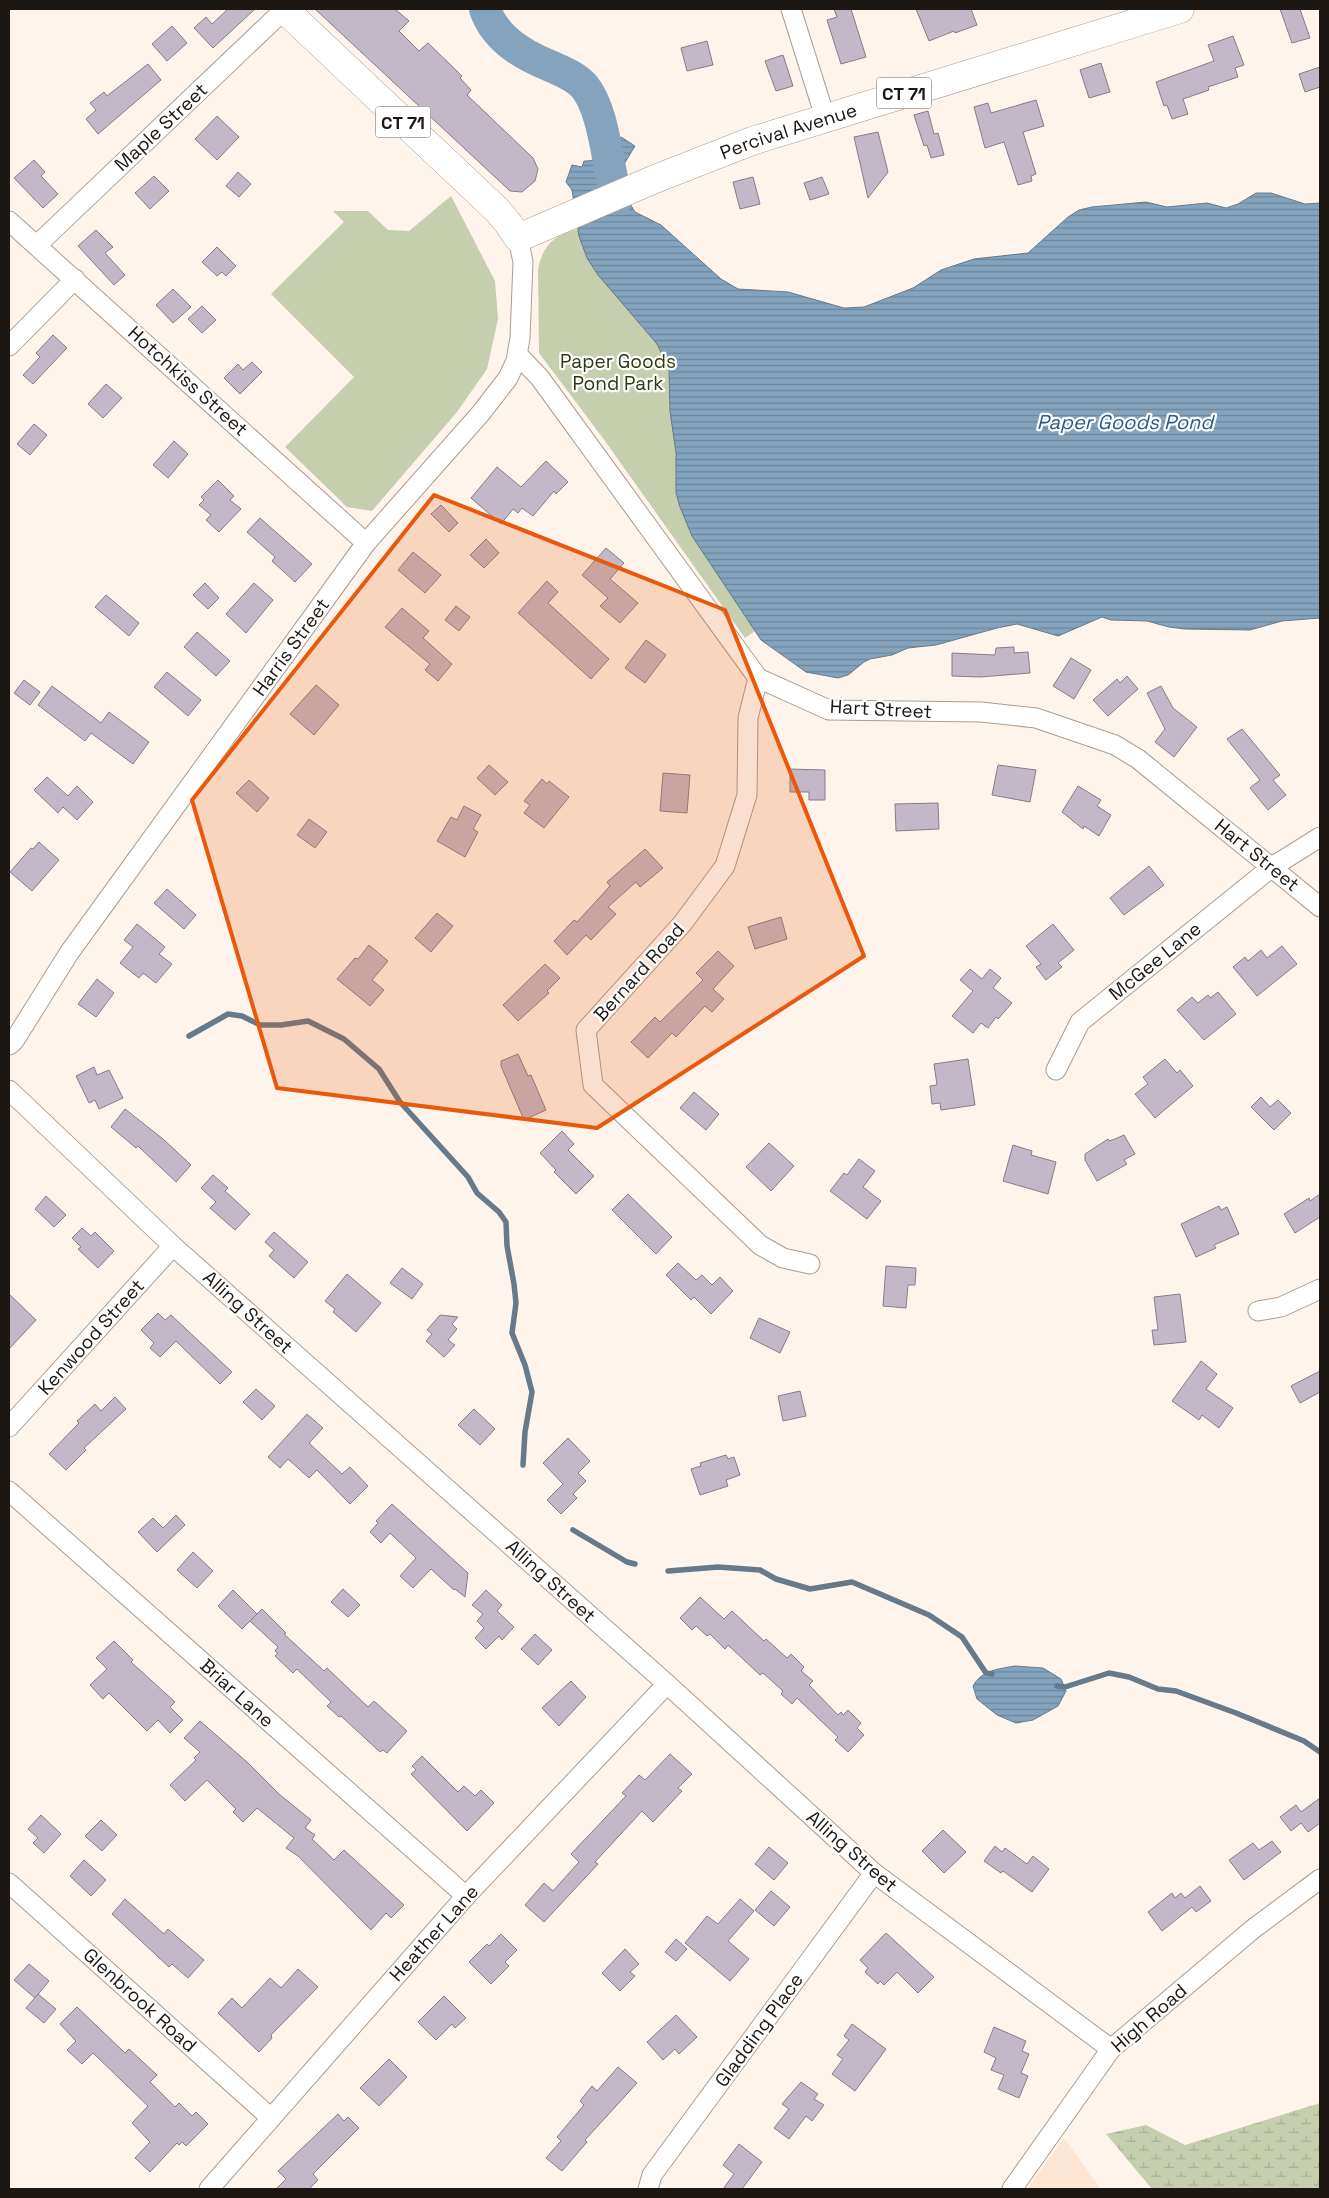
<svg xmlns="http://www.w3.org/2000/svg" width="1329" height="2198" viewBox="0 0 1329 2198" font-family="'Space Grotesk',sans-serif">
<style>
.built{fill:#fee6d5}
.green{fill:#c5cfad}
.wetland{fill:url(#wetland-marsh)}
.water{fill:url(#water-rules);stroke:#657a8b}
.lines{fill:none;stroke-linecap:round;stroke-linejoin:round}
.stream{stroke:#657a8b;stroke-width:5.5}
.river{stroke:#84a4be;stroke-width:32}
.building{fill:#c2b8c8;stroke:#867c8b}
.minor-casing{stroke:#ac9c90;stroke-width:21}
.primary-casing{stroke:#ac9c90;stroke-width:29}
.minor{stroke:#fff;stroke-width:19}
.primary{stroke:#fff;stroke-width:28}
.marked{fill:#e8590c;fill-opacity:0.2;stroke:#e8590c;stroke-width:4;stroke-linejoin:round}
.labels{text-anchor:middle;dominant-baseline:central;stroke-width:4.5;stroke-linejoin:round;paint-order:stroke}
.shield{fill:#fff;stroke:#615d5a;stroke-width:1}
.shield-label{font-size:18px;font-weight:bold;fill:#1d1713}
.street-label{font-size:19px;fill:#1d1713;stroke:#fff}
.park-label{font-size:19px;fill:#2e380c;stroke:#fff}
.water-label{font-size:20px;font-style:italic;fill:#285d82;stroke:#fff}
</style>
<defs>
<pattern id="wetland-marsh" width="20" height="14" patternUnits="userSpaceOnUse" patternTransform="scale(1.25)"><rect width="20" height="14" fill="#c5cfad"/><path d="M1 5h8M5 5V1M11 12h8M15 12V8" fill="none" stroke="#a9b194"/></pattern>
<pattern id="water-rules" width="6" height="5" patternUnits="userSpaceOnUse" patternTransform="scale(1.25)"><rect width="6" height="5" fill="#84a4be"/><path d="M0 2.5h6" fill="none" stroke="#6b8599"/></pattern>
</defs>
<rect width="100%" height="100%" fill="#fef4ec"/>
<!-- built -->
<path class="built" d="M1064,2138L1101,2189H1027Z"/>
<!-- green -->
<g class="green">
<path d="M451,196L495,281L498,319L487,369L457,412L372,511L347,507L285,447L354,377L271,294L344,222L333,211H368L388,230L409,231Z"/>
<path d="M580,228L668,352L679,498L755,631L745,638L605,441L539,353L538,269C544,242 555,236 580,228Z"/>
</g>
<!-- wetland -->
<path class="wetland" d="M1320,2103V2189H1152L1106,2134L1146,2125L1185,2145Z"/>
<!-- water -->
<g class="water">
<path d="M621,137L635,146L621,169L627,199L635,212L661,225L721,279L738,289L788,292L844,308L864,307L913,288L941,270L974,259L1028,253L1068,217L1079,210L1092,207L1146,202L1167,207L1207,203L1226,208L1238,204L1256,193H1271L1305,204L1320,203V618L1282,621L1250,630L1185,629L1169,627L1147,621L1111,620L1102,617L1058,636L1017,624L997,628L936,645L908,648L892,655L870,659L864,662L848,675L838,678L806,672L761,640L692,536L680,507L676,493V453L670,411L669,369L657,344L598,275L587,258L579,236L572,190L566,182L572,165L582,167L584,161C602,161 612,152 621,137Z"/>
<path d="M1015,1666L1043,1668L1061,1679L1066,1691L1058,1706L1033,1720L1016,1723L997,1715L977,1699L973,1686C982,1670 998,1669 1015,1666Z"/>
</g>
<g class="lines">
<!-- stream -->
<g class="stream">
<path d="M189,1036L228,1014L242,1016L260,1025H281L308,1021L344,1039L379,1069L400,1102L468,1177L477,1193L499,1212L506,1222L507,1246L514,1284L516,1303L512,1333L525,1365L532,1392L525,1432L523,1465"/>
<path d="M573,1530L627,1562L635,1564"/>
<path d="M668,1571L718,1567L760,1570L776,1579L810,1589L852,1582L929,1615L962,1637L986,1673L992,1674"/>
<path d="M1057,1686L1065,1687L1109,1673L1129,1677L1158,1689L1176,1691L1236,1713L1304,1741L1320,1752"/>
</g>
<!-- river -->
<path class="river" d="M485,9C495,38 521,54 548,65C561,71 574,75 584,86C605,111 607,166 617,199"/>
</g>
<!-- building -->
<g class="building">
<path d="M228,9H255L213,48L194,28L206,17L212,24Z"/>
<path d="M315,9H395L409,21L399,31L419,51L428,43L462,76L460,78L471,90L467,95L533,158L538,169L535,181L522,192L510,191Z"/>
<path d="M834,9H851L866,57L841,64L827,20L837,17Z"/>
<path d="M916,9H971L977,25L955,33L954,31L929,41Z"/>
<path d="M1280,9H1300L1310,38L1292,43Z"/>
<path d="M172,26L187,43L167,61L152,44Z"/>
<path d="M1233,36L1244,65L1235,68L1238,77L1208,87L1209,90L1183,99L1188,114L1172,119L1167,105L1164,106L1156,82L1214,61L1208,45Z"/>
<path d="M707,41L713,65L687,71L681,48Z"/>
<path d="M783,55L793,86L776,91L765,61Z"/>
<path d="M1101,63L1110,92L1089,98L1080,70Z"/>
<path d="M148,64L161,80L98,134L86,119L96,110L90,103L104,92L107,96Z"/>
<path d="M1320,67V87L1305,92L1299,74Z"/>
<path d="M1036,100L1044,126L1023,132L1036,174L1031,176L1032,181L1018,185L1004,142L985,148L974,107L988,103L991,113Z"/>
<path d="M928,111L934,134L938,133L944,155L931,158L927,145L924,146L914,115Z"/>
<path d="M217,116L239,137L217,160L195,139Z"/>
<path d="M878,132L888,172L868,198L854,137Z"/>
<path d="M34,160L45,172L41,176L58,194L43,208L14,178Z"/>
<path d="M238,172L251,184L239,197L226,186Z"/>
<path d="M154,176L169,191L150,209L135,193Z"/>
<path d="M753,177L760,204L740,209L733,182Z"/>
<path d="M822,177L829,194L810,200L804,183Z"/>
<path d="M96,230L113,247L105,253L125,275L114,285L78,246Z"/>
<path d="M217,247L236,266L226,276L222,272L217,276L202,262Z"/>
<path d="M173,289L191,307L173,323L156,305Z"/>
<path d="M202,306L216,320L202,333L188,319Z"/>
<path d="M53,335L67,348L33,384L23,375L40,357L36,353Z"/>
<path d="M252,362L262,372L240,394L224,378L238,364L243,370Z"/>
<path d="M106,384L122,398L103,418L88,404Z"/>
<path d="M34,424L47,435L30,455L17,444Z"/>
<path d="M174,441L188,454L168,478L153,465Z"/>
<path d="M546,461L568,482L556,494L554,491L533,516L522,508L518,513L513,509L501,524L471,498L497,467L521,487Z"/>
<path d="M218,480L234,496L230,500L241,509L219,532L206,520L211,515L199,505L204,500L201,497Z"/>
<path d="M441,505L458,523L449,532L431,514Z"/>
<path d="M260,518L312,564L295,582L272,561L275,557L247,532Z"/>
<path d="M486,539L499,553L484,568L470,555Z"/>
<path d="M606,548L624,563L610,579L638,603L620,623L600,606L608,598L582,575Z"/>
<path d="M413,552L441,575L425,593L398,570Z"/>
<path d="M547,581L558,592L548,603L609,659L591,679L518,613Z"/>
<path d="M205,583L219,598L208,609L193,595Z"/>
<path d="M254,583L273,600L246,633L226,614Z"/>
<path d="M106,595L139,623L129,636L95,607Z"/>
<path d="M456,606L470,617L459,631L445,620Z"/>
<path d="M402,608L429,631L423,638L452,664L438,681L425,670L430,664L385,627Z"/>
<path d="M197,632L230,661L216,676L184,647Z"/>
<path d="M646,640L666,655L645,683L625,668Z"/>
<path d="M1014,647V653L1028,652L1030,673L980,677L952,676V653L995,655L996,648Z"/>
<path d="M1071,658L1091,670L1074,699L1053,686Z"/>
<path d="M167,672L201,700L188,716L154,687Z"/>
<path d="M1127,676L1138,689L1108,716L1093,700L1117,679L1120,683Z"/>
<path d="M24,680L40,692L30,705L14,693Z"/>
<path d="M316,685L339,705L314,735L290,714Z"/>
<path d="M52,686L101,723L109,712L149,742L133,764L91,733L85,741L38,705Z"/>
<path d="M1161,686L1173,708L1197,727L1174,757L1155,742L1165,729L1147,693Z"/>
<path d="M1242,729L1280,775L1273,780L1286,795L1268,810L1250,788L1260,780L1227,739Z"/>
<path d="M489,765L508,782L495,795L477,778Z"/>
<path d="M998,765L1036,770L1030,802L992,795Z"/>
<path d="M790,769L825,770V800H809V792H790Z"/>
<path d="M663,773L690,775L687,813L660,811Z"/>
<path d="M47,777L68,796L77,786L93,802L77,820L63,807L58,813L34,790Z"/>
<path d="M542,779L547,784L549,781L569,797L544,828L524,813L530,805L524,801Z"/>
<path d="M249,780L269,798L257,812L236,793Z"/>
<path d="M1078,786L1101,800L1097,806L1111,815L1099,836L1084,826L1083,829L1062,812Z"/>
<path d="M938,803L939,829L896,831L895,804Z"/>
<path d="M464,806L481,815L473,829L478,832L465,857L437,841L451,817L457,820Z"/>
<path d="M309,819L327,832L315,848L297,835Z"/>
<path d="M39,842L59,860L32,891L10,872L31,848L33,849Z"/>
<path d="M645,849L663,868L640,887L636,882L608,907L616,914L591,940L586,935L567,955L554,941L574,920L577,922L610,886L607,882Z"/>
<path d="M1149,866L1164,885L1124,915L1110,898Z"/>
<path d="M167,889L196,915L184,929L154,903Z"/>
<path d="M437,913L453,926L431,952L415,938Z"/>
<path d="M781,917L787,939L755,949L748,927Z"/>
<path d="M137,924L165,947L159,954L172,964L156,983L143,973L139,978L120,963L133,947L124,940Z"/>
<path d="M1053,924L1074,950L1058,963L1062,967L1046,980L1036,967L1041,964L1026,946Z"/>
<path d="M369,945L388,961L372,980L384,990L370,1006L337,979L355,958L358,959Z"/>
<path d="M1282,946L1297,964L1257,996L1233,967L1245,957L1248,961L1261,950L1267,958Z"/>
<path d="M718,951L734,966L713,989L724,999L712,1012L705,1006L676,1037L672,1033L648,1058L631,1042L655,1017L660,1022L703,980L696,973Z"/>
<path d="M545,964L560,978L547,991L549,993L518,1021L503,1005Z"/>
<path d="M970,969L982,979L990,969L1001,978L993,988L1012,1003L998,1019L996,1017L988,1028L981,1023L973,1033L952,1016L973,991L960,980Z"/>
<path d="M97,979L114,993L96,1017L78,1004Z"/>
<path d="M1218,992L1236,1014L1204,1040L1177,1010L1192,997L1198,1003L1208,995L1210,998Z"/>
<path d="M518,1054L528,1076L531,1075L546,1110L524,1120L501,1066V1061Z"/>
<path d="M968,1059L975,1105L941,1110L940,1103L932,1104L930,1086L937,1085L934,1064Z"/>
<path d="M1165,1059L1177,1073L1180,1070L1193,1086L1155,1118L1135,1094L1148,1084L1143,1077Z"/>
<path d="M94,1067L97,1075L109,1070L123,1098L99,1109L95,1100L89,1103L76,1076Z"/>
<path d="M694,1092L719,1114L706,1130L680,1108Z"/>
<path d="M1261,1097L1270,1107L1278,1100L1291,1113L1274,1130L1251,1107Z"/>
<path d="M125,1109L163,1139L191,1165L176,1182L138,1146L136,1148L111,1127Z"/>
<path d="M562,1131L574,1144L568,1150L594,1176L576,1194L554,1172L556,1170L540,1153Z"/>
<path d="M1124,1135L1135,1154L1124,1160L1127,1164L1097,1181L1085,1160V1154L1108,1139L1109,1141L1115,1139Z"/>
<path d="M769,1143L794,1166L771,1191L746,1167Z"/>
<path d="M1013,1145L1032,1151L1031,1155L1056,1162L1048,1194L1003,1181Z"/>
<path d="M859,1159L875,1171L863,1187L881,1201L867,1219L830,1191L844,1173L847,1175Z"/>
<path d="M213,1175L228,1188L225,1191L250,1214L235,1230L210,1208L216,1202L201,1188Z"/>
<path d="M628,1194L672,1237L656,1254L612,1210Z"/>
<path d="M1320,1194V1217L1295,1233L1284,1214L1309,1198L1310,1201Z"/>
<path d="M46,1196L66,1215L54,1227L35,1209Z"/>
<path d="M1219,1206L1221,1210L1227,1207L1239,1234L1214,1245L1216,1248L1196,1257L1181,1224Z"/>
<path d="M82,1228L91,1236L95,1232L114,1251L98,1268L78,1249L81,1247L72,1238Z"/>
<path d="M274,1232L308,1262L294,1278L269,1256L274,1250L265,1242Z"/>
<path d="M678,1263L696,1280L702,1275L712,1285L720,1277L733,1291L711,1314L694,1297L691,1300L666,1275Z"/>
<path d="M886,1266L916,1268L915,1285H908L906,1308L883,1306Z"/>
<path d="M402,1268L423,1284L412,1299L390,1283Z"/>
<path d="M347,1274L381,1303L356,1332L333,1312L335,1309L325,1301Z"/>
<path d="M9,1294L36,1320L9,1349Z"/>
<path d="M1180,1294L1186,1342L1154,1345L1152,1330H1158L1154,1297Z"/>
<path d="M158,1313L165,1320L171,1315L232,1372L220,1384L176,1341L160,1357L150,1348L154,1343L141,1330Z"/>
<path d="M440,1315L458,1317L452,1324L457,1329L448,1340L455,1345L444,1357L426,1341L432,1334L427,1330Z"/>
<path d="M759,1318L790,1332L780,1353L750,1338Z"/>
<path d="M1201,1361L1217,1374L1206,1389L1233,1408L1219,1428L1202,1415L1199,1420L1172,1401Z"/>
<path d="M1320,1371V1392L1300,1403L1291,1386Z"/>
<path d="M256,1389L275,1406L262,1420L243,1402Z"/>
<path d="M800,1391L806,1416L783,1421L778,1396Z"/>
<path d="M115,1397L126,1409L84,1448L86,1450L66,1470L49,1454L79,1423L77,1421L95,1404L101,1411Z"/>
<path d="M474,1409L495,1429L480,1445L458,1425Z"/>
<path d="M307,1414L323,1428L309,1443L342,1474L350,1467L368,1486L350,1504L317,1470L309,1478L288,1459L280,1468L268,1457Z"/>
<path d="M568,1438L590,1461L578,1473L586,1481L573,1494L577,1498L561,1514L547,1500L563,1484L543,1463Z"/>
<path d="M726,1455L728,1459L734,1457L740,1475L726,1480L728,1486L700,1495L691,1469L701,1466L700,1463Z"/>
<path d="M392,1504L468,1573L465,1597L455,1589L454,1590L431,1569L413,1588L400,1576L416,1558L390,1533L381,1543L370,1532L378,1523L376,1521Z"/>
<path d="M176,1515L185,1525L157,1552L138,1532L153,1518L163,1528Z"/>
<path d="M193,1552L213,1571L197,1588L177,1570Z"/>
<path d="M343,1589L360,1605L348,1617L331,1602Z"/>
<path d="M233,1590L257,1614L242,1629L218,1606Z"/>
<path d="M486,1590L502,1605L497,1611L514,1627L502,1640L499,1636L486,1649L475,1638L484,1628L477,1621L483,1614L472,1605Z"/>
<path d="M700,1597L724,1619L732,1611L764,1641L766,1639L787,1658L791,1654L804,1667L801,1671L813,1681L809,1685L838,1715L841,1712L843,1715L848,1710L861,1723L857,1728L864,1735L848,1752L835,1740L838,1737L797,1698L792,1704L781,1694L783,1691L763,1673L760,1675L728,1645L725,1649L710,1634L707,1636L696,1626L692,1630L680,1618Z"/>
<path d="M262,1609L286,1633L284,1634L324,1671L327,1668L368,1707L374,1701L407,1731L387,1753L383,1750L380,1752L341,1716L339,1717L327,1706L331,1702L297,1669L293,1673L275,1656L278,1653L275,1651L278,1647L250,1621Z"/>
<path d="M535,1634L552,1650L538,1665L521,1649Z"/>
<path d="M114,1641L133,1660L131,1662L175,1702L170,1707L183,1720L170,1733L158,1720L147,1731L109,1693L103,1699L90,1685L107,1669L96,1658Z"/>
<path d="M571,1681L586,1697L559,1726L542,1708Z"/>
<path d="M200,1721L247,1762L279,1794L311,1820L305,1828L315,1835L312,1839L334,1860L344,1850L404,1905L391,1918L386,1913L371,1930L298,1856L286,1848L294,1838L257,1808L243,1822L233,1812L236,1809L207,1780L185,1801L170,1785L196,1760L194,1758L200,1752L184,1738Z"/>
<path d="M670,1754L692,1774L678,1788L682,1791L653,1822L642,1811L595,1862L598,1864L544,1922L525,1905L544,1883L553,1891L579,1862L571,1854L626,1796L622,1793L639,1775L645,1780Z"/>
<path d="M422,1756L458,1792L464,1786L475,1796L481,1790L494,1803L467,1831L411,1774L416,1770L412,1766Z"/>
<path d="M1320,1798V1823L1308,1832L1301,1823L1291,1831L1280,1817L1296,1805L1301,1812Z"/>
<path d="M41,1815L61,1834L44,1853L33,1843L38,1838L28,1829Z"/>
<path d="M101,1820L117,1835L102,1851L85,1836Z"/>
<path d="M943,1830L966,1852L944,1873L922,1851Z"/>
<path d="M1272,1841L1281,1852L1244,1880L1229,1860L1253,1843L1259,1850Z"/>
<path d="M995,1846L1002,1852L1005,1848L1027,1864L1033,1856L1049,1869L1032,1892L1003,1871L1001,1873L984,1861Z"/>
<path d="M769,1847L788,1863L774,1880L755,1864Z"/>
<path d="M84,1860L106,1880L91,1896L70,1876Z"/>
<path d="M1200,1886L1211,1901L1196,1912L1192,1907L1162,1931L1148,1912L1172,1893L1175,1898L1181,1893L1185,1898Z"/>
<path d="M771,1891L790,1907L774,1926L755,1910Z"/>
<path d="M125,1899L164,1934L168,1929L204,1960L188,1978L172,1964L169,1967L112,1914Z"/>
<path d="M740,1899L754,1911L728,1941L749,1959L730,1981L685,1943L707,1916L718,1924Z"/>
<path d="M886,1933L934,1977L918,1993L897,1972L884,1985L880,1981L878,1984L865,1972L868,1968L860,1960Z"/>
<path d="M501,1934L517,1950L505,1962L509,1966L491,1984L469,1962L487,1944L489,1946Z"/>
<path d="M676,1939L687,1949L676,1961L665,1952Z"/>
<path d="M625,1949L639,1964L630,1972L635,1976L620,1991L602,1973Z"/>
<path d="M29,1964L49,1981L35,1998L14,1980Z"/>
<path d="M298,1969L318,1987L271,2035L272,2038L259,2052L218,2013L232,1998L242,2008L270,1978L281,1988Z"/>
<path d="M38,1994L56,2009L44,2023L26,2008Z"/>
<path d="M444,1996L466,2018L455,2028L452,2024L436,2040L418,2022Z"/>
<path d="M77,2007L125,2053L129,2049L157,2075L150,2082L175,2107L179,2103L192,2116L196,2112L208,2124L186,2146L182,2142L179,2145L177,2143L150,2172L135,2158L150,2142L132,2123L148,2106L93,2053L82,2064L67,2050L76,2041L60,2024Z"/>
<path d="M676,2015L697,2037L679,2054L675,2049L663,2060L647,2042Z"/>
<path d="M852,2024L886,2049L855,2091L832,2074L843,2059L837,2055L849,2040L844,2036Z"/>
<path d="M994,2027L1026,2041L1022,2051L1029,2054L1021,2073L1028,2076L1019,2098L998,2089L1004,2075L991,2070L996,2058L984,2052Z"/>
<path d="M389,2059L407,2077L379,2106L360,2088Z"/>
<path d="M618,2067L637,2083L585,2140L587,2142L562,2171L546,2158L561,2141L557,2137L584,2105L580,2101L592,2086L597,2091Z"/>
<path d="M801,2082L818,2094L814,2099L824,2105L812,2121L806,2116L789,2139L774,2128L789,2109L782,2104Z"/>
<path d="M338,2114L344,2121L348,2117L359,2128L313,2174L318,2180L309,2189H276L286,2179L278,2171Z"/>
<path d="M739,2144L762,2162L742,2189H723L734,2174L723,2165Z"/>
</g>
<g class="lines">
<!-- minor casing -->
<g class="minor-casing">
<g id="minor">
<path d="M791,9L825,117"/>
<path d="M9,221L366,543"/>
<path d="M37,245L285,9"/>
<path d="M9,346L75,279"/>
<path d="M518,355L540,378L758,678L829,710L981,712L1036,718L1115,745L1138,759L1320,907"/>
<path d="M758,678L748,718L747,795L725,866L682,924L586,1030L593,1085L760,1245L783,1258L810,1264"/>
<path d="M9,1045L14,1041L69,953L366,543L481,413L508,378L516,361L520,338L523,262L518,238"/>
<path d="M1056,1070L1080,1022L1272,867L1320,837"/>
<path d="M9,1090L173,1246L667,1684L874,1873L1111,2049"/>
<path d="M1258,1311L1281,1307L1320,1289"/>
<path d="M9,1427L173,1246"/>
<path d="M9,1491L466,1896"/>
<path d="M9,1883L271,2118"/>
<path d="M209,2189L466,1896L667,1684"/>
<path d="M648,2189L652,2175L874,1873"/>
<path d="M1012,2189L1111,2049L1253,1929L1320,1879"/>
</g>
</g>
<!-- primary casing -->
<g class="primary-casing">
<g id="primary">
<path id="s1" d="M284,9L497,210L508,223L518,238L655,179L752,141L1180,9"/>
</g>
</g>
<!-- minor -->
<use href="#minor" class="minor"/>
<!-- primary -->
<use href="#primary" class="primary"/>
</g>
<!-- marked area -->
<path class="marked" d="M434,495L725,610L864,956L597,1128L277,1088L192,800Z"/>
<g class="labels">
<!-- shield labels -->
<g class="shield">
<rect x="876.5" y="77.5" width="55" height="31" rx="4"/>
<rect x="375.5" y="106.5" width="55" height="31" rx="4"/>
</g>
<g class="shield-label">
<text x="904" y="93">CT 71</text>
<text x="403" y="122">CT 71</text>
</g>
<!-- street labels -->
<g class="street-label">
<text transform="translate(161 127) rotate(-43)">Maple Street</text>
<text stroke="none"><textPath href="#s1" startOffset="619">Percival Avenue</textPath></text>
<text transform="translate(188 381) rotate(42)">Hotchkiss Street</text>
<text transform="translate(291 647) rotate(-54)">Harris Street</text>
<text transform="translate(881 709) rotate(3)">Hart Street</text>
<text transform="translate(1257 855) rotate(39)">Hart Street</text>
<text transform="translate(1155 961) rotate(-39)">McGee Lane</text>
<text transform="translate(639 972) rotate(-48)">Bernard Road</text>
<text transform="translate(248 1312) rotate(42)">Alling Street</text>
<text transform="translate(91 1337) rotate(-48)">Kenwood Street</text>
<text transform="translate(551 1581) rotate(42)">Alling Street</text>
<text transform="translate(237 1693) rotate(42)">Briar Lane</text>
<text transform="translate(852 1851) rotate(41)">Alling Street</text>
<text transform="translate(434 1933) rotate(-48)">Heather Lane</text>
<text transform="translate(140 2000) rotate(42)">Glenbrook Road</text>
<text transform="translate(1149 2018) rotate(-41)">High Road</text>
<text transform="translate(759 2030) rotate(-54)">Gladding Place</text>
</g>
<!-- park labels -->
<g class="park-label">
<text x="618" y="361">Paper Goods<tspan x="618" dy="22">Pond Park</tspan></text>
</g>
<!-- water labels -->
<g class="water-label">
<text x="1125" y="422">Paper Goods Pond</text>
</g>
</g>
<!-- border -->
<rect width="1329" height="2198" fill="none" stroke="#1d1713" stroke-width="20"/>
</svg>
